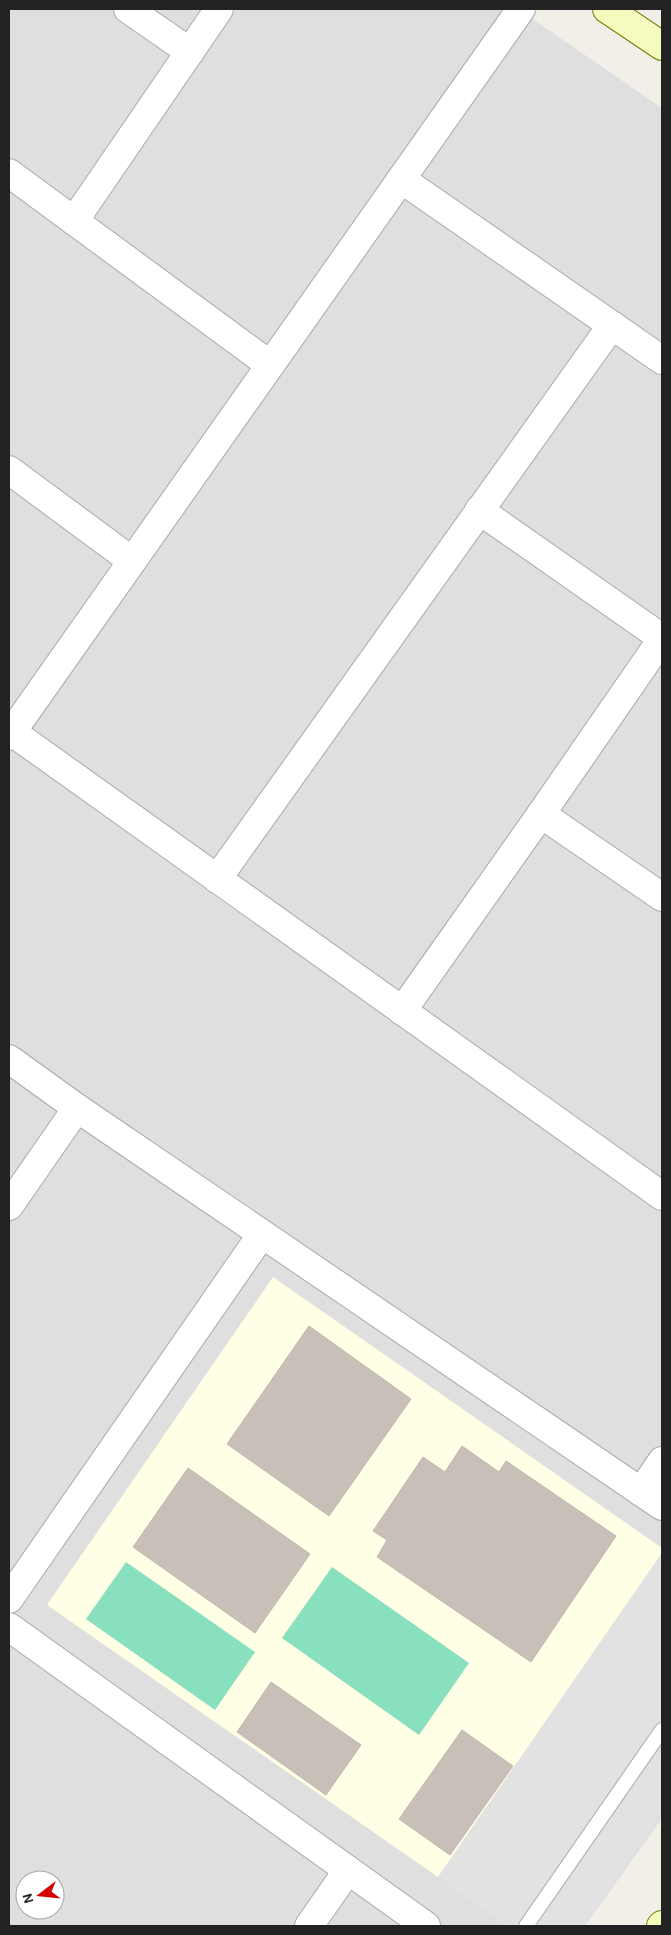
<svg xmlns="http://www.w3.org/2000/svg" width="671" height="1935" viewBox="0 0 671 1935" font-family="Karla,sans-serif">
<style>
.residential{fill:#e0dfdf;fill-rule:evenodd}
.education{fill:#ffffe5}
.pitch{fill:#88e0be}
.parking{fill:#e2e2e2}
.building{fill:#c7bfb8;stroke:#c4b6ab}
.lines{fill:none;stroke-linecap:round;stroke-linejoin:round}
.lane-casing{stroke:#a9a9a9;stroke-width:16}
.street-casing{stroke:#a9a9a9;stroke-width:30}
.secondary-casing{stroke:#707d05;stroke-width:30}
.lane{stroke:#fff;stroke-width:14}
.street{stroke:#fff;stroke-width:28}
.secondary{stroke:#f7fabf;stroke-width:28}
</style>
<rect width="100%" height="100%" fill="#f2efe9"/>
<!-- residential -->
<path class="residential" d="M9,9H518L662,108V1818L585,1926H9ZM25,1880H55V1910H25Z"/>
<!-- education -->
<path class="education" d="M273,1277L662,1548V1553L438,1877L47,1605Z"/>
<!-- pitch -->
<g class="pitch">
<path d="M126,1562L255,1652L215,1710L86,1619Z"/>
<path d="M332,1567L469,1663L419,1735L282,1638Z"/>
</g>
<!-- parking -->
<path class="parking" d="M662,1553V1813L584,1926H507L438,1877Z"/>
<!-- building -->
<g class="building">
<path d="M309,1326L411,1399L329,1516L227,1444Z"/>
<path d="M462,1446L499,1472L506,1461L616,1536L531,1662L377,1557L387,1540L373,1531L423,1457L445,1472Z"/>
<path d="M188,1468L310,1554L255,1633L133,1547Z"/>
<path d="M271,1682L361,1745L326,1795L237,1732Z"/>
<path d="M462,1730L513,1766L450,1855L399,1819Z"/>
</g>
<g class="lines">
<!-- lane casing -->
<g class="lane-casing">
<path id="lane" d="M526,1926L662,1730"/>
</g>
<!-- street casing -->
<g class="street-casing">
<g id="street">
<path d="M128,9L190,52"/>
<path d="M9,173L270,365"/>
<path d="M401,179L662,360"/>
<path d="M74,221L219,9"/>
<path d="M9,470L132,561"/>
<path d="M479,510L662,638"/>
<path d="M12,732L662,1196"/>
<path d="M9,736L521,9"/>
<path d="M541,814L662,897"/>
<path d="M217,879L612,325"/>
<path d="M402,1011L541,814L662,639"/>
<path d="M9,1059L77,1108L662,1506"/>
<path d="M9,1206L77,1108"/>
<path d="M641,1492L662,1461"/>
<path d="M9,1599L262,1234"/>
<path d="M9,1627L426,1926"/>
<path d="M309,1926L348,1870"/>
</g>
</g>
<!-- secondary casing -->
<g class="secondary-casing">
<g id="secondary">
<path d="M607,9L662,46"/>
<path d="M661,1926L662,1925"/>
</g>
</g>
<!-- lane -->
<use href="#lane" class="lane"/>
<!-- street -->
<use href="#street" class="street"/>
<!-- secondary -->
<use href="#secondary" class="secondary"/>
</g>
<!-- border -->
<rect width="671" height="1935" fill="none" stroke="#222222" stroke-width="20"/>
<!-- north arrow -->
<g transform="translate(40 1895) rotate(254)"><circle r="24" fill="#ffffff" stroke="#a7a7a7"/>
<path d="M0-4L9 19L0 12L-9 19Z" fill="#d40000"/>
<text y="-8" font-size="14" font-weight="bold" text-anchor="middle" fill="#222222">N</text>
</g>
</svg>
